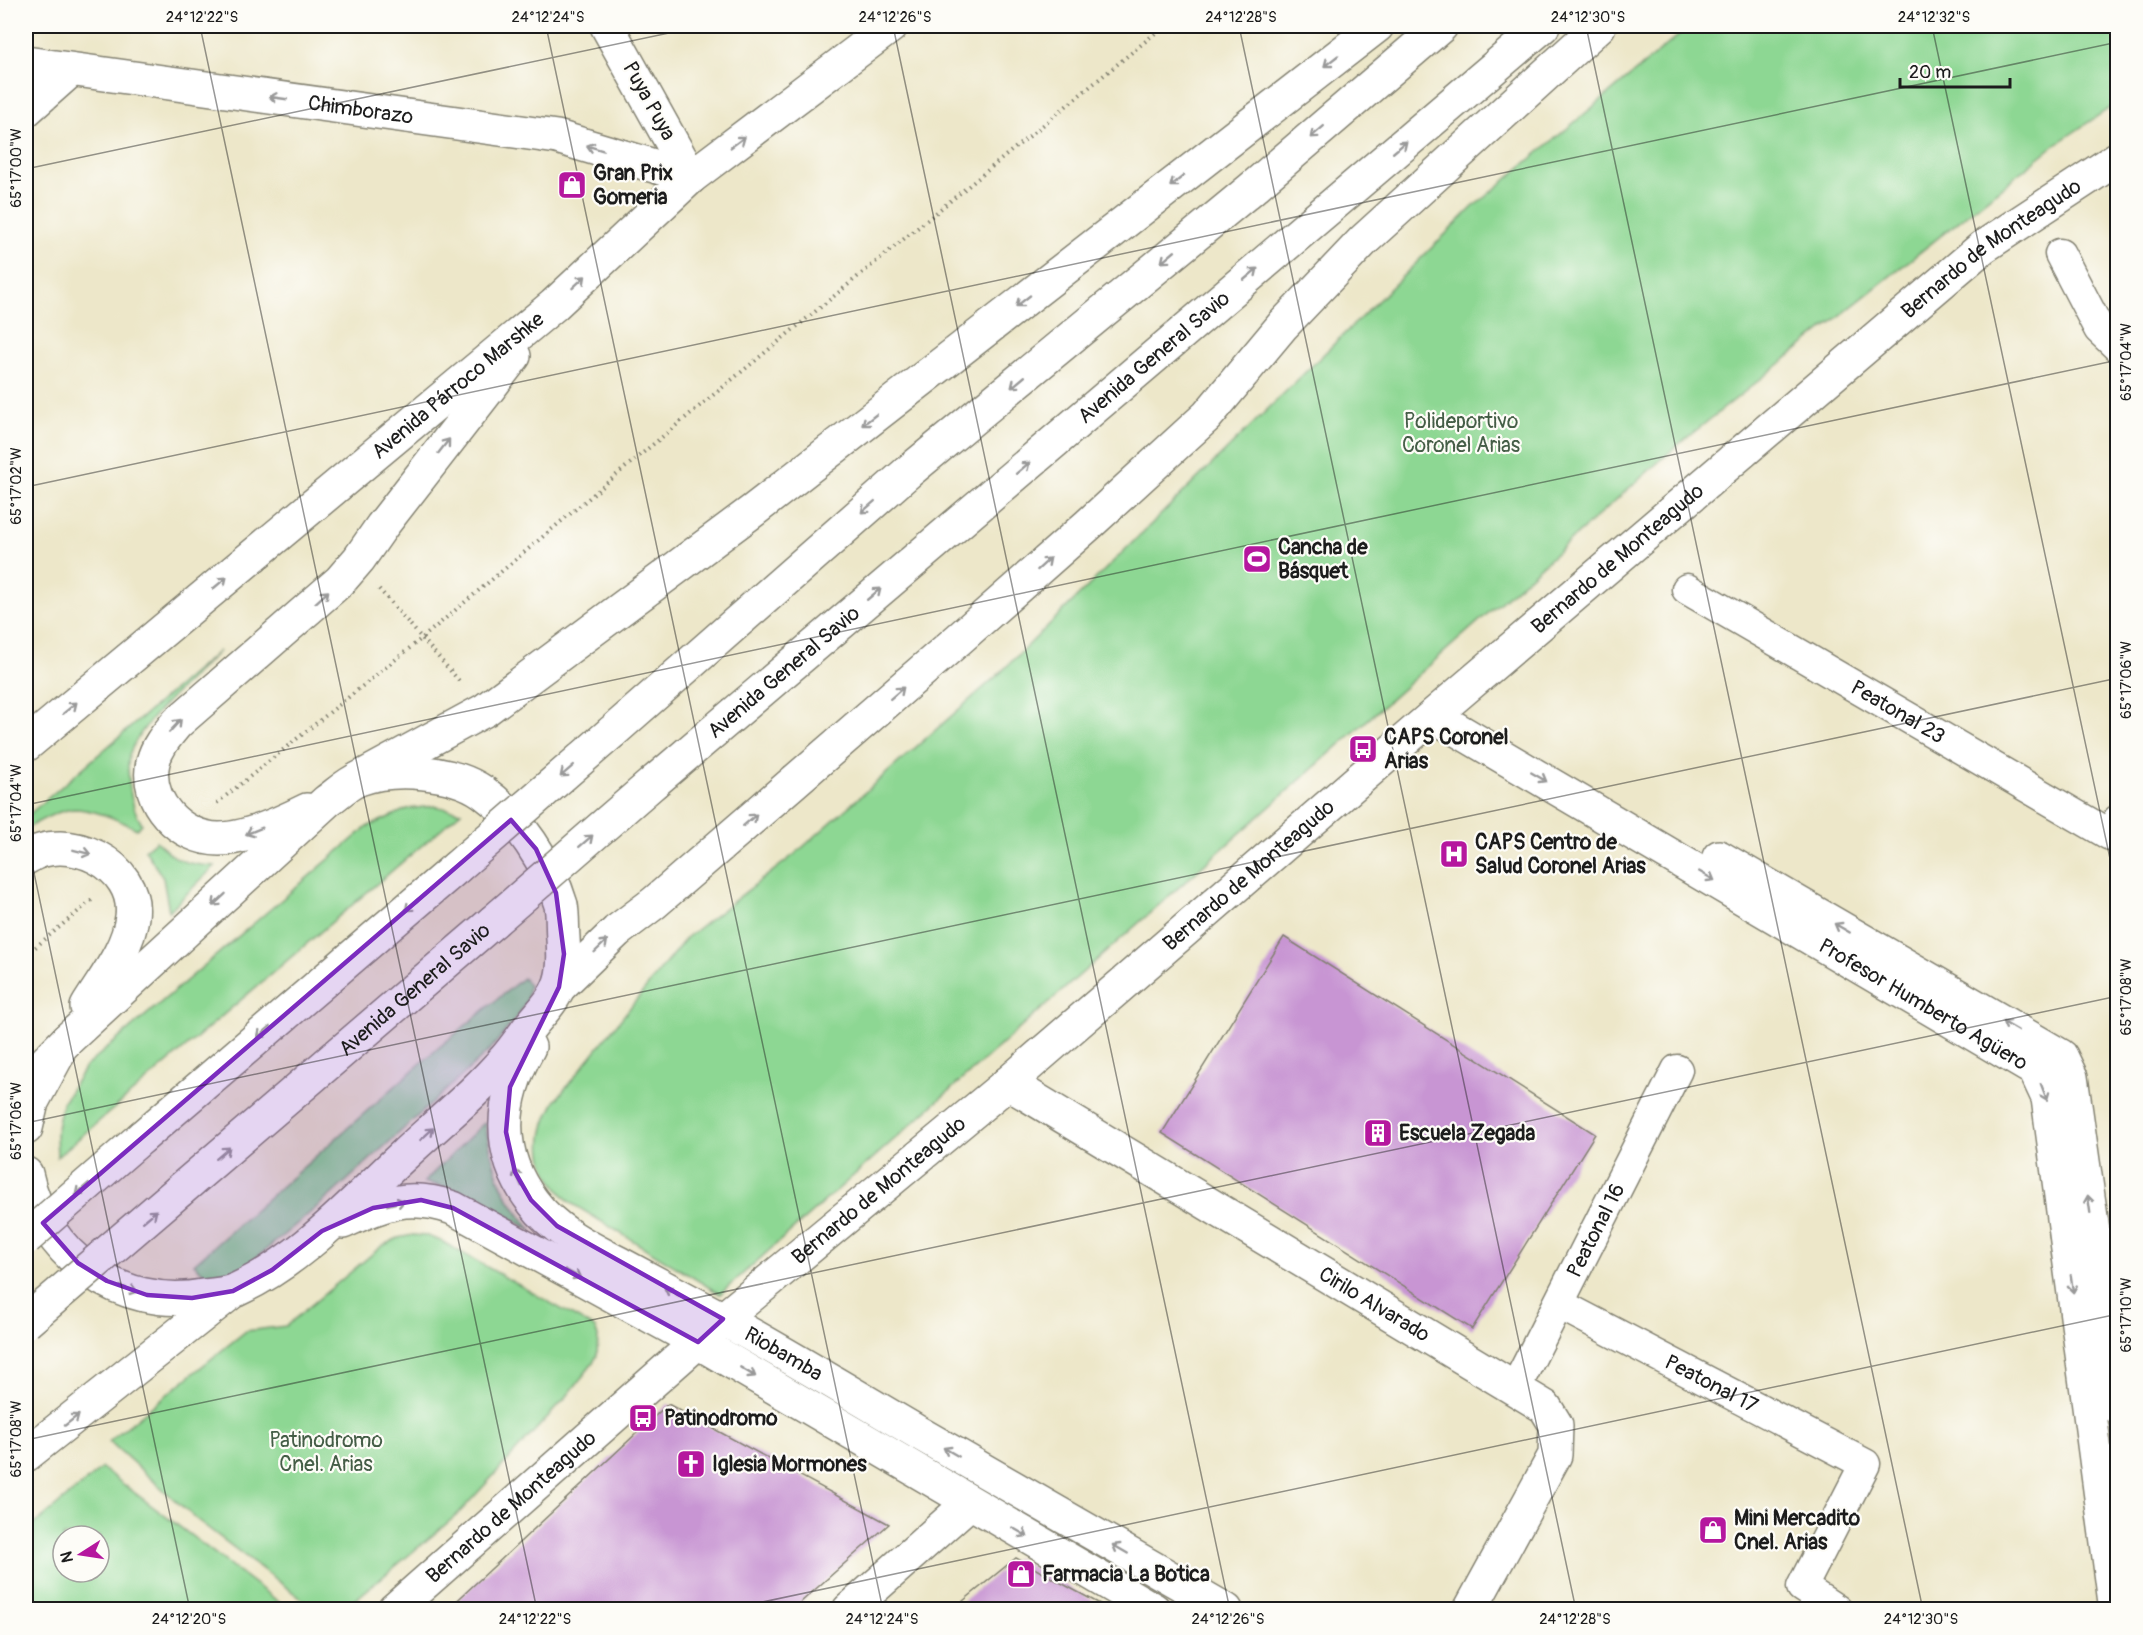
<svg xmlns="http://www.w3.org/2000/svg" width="2143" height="1635" viewBox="0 0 2143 1635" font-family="Pangolin,sans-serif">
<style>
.green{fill:#8dd793;stroke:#547a58;stroke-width:1.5;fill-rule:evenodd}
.building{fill:#c895d3}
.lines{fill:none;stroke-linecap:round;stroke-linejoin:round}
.pedestrian-casing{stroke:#848272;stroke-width:33}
.minor-casing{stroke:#848272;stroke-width:36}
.tertiary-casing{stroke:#848272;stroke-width:36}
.secondary-casing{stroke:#848272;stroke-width:36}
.motorway-casing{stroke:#848272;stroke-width:36}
.path{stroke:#848272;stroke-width:4;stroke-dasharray:1.5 4.5;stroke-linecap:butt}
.pedestrian{stroke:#fff;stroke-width:30}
.minor{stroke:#fff;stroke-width:33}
.tertiary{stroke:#fff;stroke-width:33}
.secondary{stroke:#fff;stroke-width:33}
.motorway{stroke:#fff;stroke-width:33}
.motorway-bridge-casing{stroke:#848272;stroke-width:36;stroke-linecap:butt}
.motorway-bridge{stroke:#fff;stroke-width:33}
.oneway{stroke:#999}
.marked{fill:#7b2cbf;fill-opacity:0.2;stroke:#7b2cbf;stroke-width:4.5;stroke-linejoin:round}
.ticks{fill:none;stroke:#1c1c1c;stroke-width:1.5;stroke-opacity:0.45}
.labels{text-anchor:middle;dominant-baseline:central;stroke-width:4.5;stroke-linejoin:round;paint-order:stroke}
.street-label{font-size:21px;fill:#1c1c1c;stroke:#fdfcf7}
.poi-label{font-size:21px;font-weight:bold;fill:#1c1c1c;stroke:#fdfcf7;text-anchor:start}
.park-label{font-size:21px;fill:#445d46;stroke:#fdfcf7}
.neatline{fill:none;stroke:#1c1c1c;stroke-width:2}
.ticks-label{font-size:15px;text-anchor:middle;fill:#1c1c1c}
</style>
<rect width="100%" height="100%" fill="#fdfcf7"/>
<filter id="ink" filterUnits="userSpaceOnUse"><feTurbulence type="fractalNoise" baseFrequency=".0167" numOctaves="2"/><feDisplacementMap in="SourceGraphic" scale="12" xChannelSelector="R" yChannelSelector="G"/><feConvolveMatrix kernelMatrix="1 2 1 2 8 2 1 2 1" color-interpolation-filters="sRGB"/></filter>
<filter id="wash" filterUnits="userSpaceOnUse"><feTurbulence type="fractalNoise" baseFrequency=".008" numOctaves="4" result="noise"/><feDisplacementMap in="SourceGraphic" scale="24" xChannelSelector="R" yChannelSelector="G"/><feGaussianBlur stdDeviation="1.35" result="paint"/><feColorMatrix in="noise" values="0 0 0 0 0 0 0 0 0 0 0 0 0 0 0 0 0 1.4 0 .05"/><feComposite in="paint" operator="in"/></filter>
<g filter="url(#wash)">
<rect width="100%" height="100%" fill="#ede7c9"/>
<!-- green -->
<g class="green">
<path d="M1690,26H2117V103L2056,144L1679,444L720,1294L571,1203C538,1172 532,1140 556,1100L686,938L795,854L1000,673L1473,207Z"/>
<path d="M219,651C193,678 143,719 130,753C126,763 129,779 130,790C132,803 135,814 142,824L137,829C119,820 94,809 74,809C58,810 39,821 26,829V817Z"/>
<path d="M434,806L461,812L57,1157L56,1133L62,1104L85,1067L367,827L407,809Z"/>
<path d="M156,841C175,861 187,865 215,866L169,911L163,878L145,850Z"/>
<path d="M523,978L529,985L527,999L518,1016L490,1050L330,1196L244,1268L207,1276L194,1264L437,1049Z"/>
<path d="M485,1122C494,1173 499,1191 532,1231L479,1199L453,1189L424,1182Z"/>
<path d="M413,1235L427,1236L441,1241L595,1328L598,1336L597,1355L593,1363L568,1395L457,1515L344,1609H315L196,1519L109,1441L246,1331L286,1326L382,1246L398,1238Z"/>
<path d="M102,1468L288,1609H26V1531ZM63,1536H99V1572H63Z"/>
</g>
<g id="blocks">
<!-- building -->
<g class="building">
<path d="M1284,937L1595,1134L1472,1329L1162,1133Z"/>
<path d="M668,1404L889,1524L792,1610H447Z"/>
<path d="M1016,1558L1074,1590L1111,1610H952Z"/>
</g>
</g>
</g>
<g filter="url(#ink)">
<use href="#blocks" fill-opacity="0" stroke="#848272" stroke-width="1.5"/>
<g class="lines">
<!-- pedestrian casing -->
<g class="pedestrian-casing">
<g id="pedestrian">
<path d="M2060,254L2099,329L2118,347"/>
<path id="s1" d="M1687,589L2110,835L2118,820"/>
<path id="s2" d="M1559,1304L1865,1464L1802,1587L1837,1610"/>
<path id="s3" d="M1515,1389L1677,1070"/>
</g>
</g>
<!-- minor casing -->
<g class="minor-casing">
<g id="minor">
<path id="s4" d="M26,63L557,137L691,177L891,26"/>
<path d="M26,110L71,70"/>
<path id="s5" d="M1434,716L2035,1070L2048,1098L2116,1610"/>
<path d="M1719,857L2061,1056L2071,1077L2118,1407"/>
<path id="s6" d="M1008,1083L1545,1407L1556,1425L1555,1455L1470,1610"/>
<path id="s7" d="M723,1319L1008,1083L1450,701L1983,247L2118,158"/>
<path d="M849,1610L969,1503"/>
</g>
</g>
<!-- tertiary casing -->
<g class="tertiary-casing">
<g id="tertiary">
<path id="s8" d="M394,1610L717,1325"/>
</g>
</g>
<!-- secondary casing -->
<g class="secondary-casing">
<g id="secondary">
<path id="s9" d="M26,745L554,305L691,177L607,26"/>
<path d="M307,810C283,822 245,839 219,839C181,839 144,802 153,762C157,746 167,735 177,723L340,581L359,559L382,526L514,356"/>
<path d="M26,858C66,830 139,864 132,917C128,950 104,979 87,1007"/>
<path id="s10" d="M529,1047C500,1098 495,1153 533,1202C555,1232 592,1249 624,1266C657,1284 690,1301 723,1319C788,1355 852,1394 917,1432C1020,1491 1123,1550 1226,1610"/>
<path d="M26,1128L32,1102L57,1056"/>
<path d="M26,1174C43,1255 120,1311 203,1296C214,1295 226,1294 236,1290C302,1260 352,1203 404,1155C438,1123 475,1094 505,1059C515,1048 523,1035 532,1024C541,1013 553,1001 558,988C565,973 564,954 563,938C562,927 563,916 561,905C549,864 518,817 483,792C453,771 394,766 359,779C348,783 337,794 327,801L67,1040"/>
<path d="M343,1222C384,1203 409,1193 453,1208L698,1342L1154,1610"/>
</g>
</g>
<!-- motorway casing -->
<g class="motorway-casing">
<g id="motorway">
<path d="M611,733L908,472L1250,190L1441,26"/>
<path d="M358,779L485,710L754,510L1377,26"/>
<path id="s11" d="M654,782L1543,26"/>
<path d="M559,987L617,931L654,903L959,639L1088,525L1207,416L1283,325L1364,240L1599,26"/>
<path d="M26,1082L67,1040"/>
<path d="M142,1137L457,867"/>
<path id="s12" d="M179,1191L494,921"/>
<path d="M26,1455L233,1291"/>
</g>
</g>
<!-- path -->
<g class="path">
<path d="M379,589L461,683"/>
<path d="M217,803L421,639L651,446L1164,26"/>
<path d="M26,955L92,900"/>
</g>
<!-- pedestrian -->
<use href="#pedestrian" class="pedestrian"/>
<!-- minor -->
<use href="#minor" class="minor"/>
<!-- tertiary -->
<use href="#tertiary" class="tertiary"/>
<!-- secondary -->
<use href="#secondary" class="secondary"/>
<!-- motorway -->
<use href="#motorway" class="motorway"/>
<!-- motorway-bridge casing -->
<g class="motorway-bridge-casing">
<g id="motorway-bridge">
<path d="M457,867L611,733"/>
<path d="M494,921L654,782"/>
<path d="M26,1238L142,1137"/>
<path d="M26,1322L179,1191"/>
</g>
</g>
<!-- motorway-bridge -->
<use href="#motorway-bridge" class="motorway-bridge"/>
</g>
<!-- one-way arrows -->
<defs><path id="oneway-shaft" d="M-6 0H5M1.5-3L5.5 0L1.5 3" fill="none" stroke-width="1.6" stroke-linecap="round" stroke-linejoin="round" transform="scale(1.5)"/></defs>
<g class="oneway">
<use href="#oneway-shaft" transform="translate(1331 61) rotate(142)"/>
<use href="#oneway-shaft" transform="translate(278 98) rotate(-172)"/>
<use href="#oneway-shaft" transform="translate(1317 132) rotate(139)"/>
<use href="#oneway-shaft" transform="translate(738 142) rotate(-37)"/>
<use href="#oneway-shaft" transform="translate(1400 147) rotate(-40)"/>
<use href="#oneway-shaft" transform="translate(595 148) rotate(-163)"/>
<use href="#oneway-shaft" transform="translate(1177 181) rotate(142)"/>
<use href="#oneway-shaft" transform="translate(1168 257) rotate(140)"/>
<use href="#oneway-shaft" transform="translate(1251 274) rotate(-40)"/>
<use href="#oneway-shaft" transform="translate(579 282) rotate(-43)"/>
<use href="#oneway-shaft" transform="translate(1023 301) rotate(142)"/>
<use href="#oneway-shaft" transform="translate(1018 382) rotate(140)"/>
<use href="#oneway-shaft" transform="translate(869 420) rotate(142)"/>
<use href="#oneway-shaft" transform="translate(444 446) rotate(-52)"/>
<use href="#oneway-shaft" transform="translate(1023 468) rotate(-40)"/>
<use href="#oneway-shaft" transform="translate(868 507) rotate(139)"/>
<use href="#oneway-shaft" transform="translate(1044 564) rotate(-42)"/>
<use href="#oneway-shaft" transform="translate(220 583) rotate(-40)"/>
<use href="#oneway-shaft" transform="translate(874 594) rotate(-40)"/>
<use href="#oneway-shaft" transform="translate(322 597) rotate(-42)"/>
<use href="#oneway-shaft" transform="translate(897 693) rotate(-41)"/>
<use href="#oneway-shaft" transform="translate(70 708) rotate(-40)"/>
<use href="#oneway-shaft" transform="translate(175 726) rotate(-47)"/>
<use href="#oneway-shaft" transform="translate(567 771) rotate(139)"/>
<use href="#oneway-shaft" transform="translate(1539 777) rotate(30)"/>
<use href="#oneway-shaft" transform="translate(750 820) rotate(-41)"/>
<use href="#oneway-shaft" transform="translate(254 831) rotate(158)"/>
<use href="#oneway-shaft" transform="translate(586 841) rotate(-41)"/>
<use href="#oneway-shaft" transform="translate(82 852) rotate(14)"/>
<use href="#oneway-shaft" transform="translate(1707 876) rotate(30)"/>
<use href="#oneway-shaft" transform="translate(219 900) rotate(137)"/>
<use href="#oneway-shaft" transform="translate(412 905) rotate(139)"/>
<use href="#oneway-shaft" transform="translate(1842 928) rotate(-150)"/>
<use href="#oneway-shaft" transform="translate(601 946) rotate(-44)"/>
<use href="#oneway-shaft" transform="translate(2010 1026) rotate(-150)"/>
<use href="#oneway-shaft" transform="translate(264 1032) rotate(139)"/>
<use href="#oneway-shaft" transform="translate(2044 1092) rotate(69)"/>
<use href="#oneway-shaft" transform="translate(427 1134) rotate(-42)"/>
<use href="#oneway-shaft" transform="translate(223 1153) rotate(-41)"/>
<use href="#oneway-shaft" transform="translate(518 1178) rotate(-115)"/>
<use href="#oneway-shaft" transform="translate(82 1189) rotate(139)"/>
<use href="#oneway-shaft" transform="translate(396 1203) rotate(-14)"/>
<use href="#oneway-shaft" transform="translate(2089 1204) rotate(-98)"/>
<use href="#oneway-shaft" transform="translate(150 1216) rotate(-40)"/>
<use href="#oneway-shaft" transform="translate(573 1274) rotate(29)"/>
<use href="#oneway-shaft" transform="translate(2072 1284) rotate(82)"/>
<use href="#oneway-shaft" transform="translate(129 1289) rotate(18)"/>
<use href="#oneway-shaft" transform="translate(672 1292) rotate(-152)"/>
<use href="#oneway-shaft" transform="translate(748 1372) rotate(31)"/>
<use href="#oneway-shaft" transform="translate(72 1420) rotate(-38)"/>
<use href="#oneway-shaft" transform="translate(951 1452) rotate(-150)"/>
<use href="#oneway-shaft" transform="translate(1020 1532) rotate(30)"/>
<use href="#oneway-shaft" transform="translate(1120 1549) rotate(-150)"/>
</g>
</g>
<!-- marked area -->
<path class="marked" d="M511,820L536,849L556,893L564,954L559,987L510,1087L506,1132L515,1172L531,1200L557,1226L723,1319L698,1342L453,1208L421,1200L373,1208L322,1231L272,1270L233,1291L192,1298L147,1295L107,1281L78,1263L43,1223Z"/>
<!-- ticks -->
<path class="ticks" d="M200,26L537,1610M546,26L883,1610M893,26L1230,1610M1239,26L1576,1610M1586,26L1923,1610M1932,26L2118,896M26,169L702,26M26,487L2118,42M26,805L2118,360M26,835L190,1610M26,1123L2118,678M26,1440L2118,996M725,1610L2118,1314"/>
<!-- icons -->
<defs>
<g id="shop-square" transform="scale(1.5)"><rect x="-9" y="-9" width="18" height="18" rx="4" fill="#b5179e" stroke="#fdfcf7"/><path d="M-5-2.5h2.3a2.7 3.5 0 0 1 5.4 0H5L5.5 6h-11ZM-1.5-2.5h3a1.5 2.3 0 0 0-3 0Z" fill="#fff"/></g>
<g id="stadium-square" transform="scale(1.5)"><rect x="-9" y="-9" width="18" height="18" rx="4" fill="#b5179e" stroke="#fdfcf7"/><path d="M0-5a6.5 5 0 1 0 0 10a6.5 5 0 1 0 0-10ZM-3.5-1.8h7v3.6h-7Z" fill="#fff"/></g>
<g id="bus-square" transform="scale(1.5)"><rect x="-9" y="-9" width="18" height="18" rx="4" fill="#b5179e" stroke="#fdfcf7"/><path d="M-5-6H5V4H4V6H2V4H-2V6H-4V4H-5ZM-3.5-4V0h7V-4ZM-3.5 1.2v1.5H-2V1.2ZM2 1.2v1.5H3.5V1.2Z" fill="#fff"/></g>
<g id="hospital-square" transform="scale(1.5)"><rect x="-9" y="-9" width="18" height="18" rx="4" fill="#b5179e" stroke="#fdfcf7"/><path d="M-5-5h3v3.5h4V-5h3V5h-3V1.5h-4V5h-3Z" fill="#fff"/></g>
<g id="building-square" transform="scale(1.5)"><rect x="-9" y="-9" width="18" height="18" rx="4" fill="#b5179e" stroke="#fdfcf7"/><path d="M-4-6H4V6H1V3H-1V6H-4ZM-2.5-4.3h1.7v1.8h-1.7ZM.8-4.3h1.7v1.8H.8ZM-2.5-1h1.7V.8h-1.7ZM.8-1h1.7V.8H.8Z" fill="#fff"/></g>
<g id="church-square" transform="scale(1.5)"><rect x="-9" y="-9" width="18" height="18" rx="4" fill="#b5179e" stroke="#fdfcf7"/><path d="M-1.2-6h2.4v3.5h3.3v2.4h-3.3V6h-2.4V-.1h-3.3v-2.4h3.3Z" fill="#fff"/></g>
</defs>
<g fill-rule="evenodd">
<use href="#shop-square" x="572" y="185"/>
<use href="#stadium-square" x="1257" y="559"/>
<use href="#bus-square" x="1363" y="749"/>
<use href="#hospital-square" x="1454" y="854"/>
<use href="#building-square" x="1378" y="1133"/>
<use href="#bus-square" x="643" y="1418"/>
<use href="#church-square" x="691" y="1464"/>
<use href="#shop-square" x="1713" y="1530"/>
<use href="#shop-square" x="1021" y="1574"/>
</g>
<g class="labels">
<!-- street labels -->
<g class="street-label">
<text transform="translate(649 101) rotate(61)">Puya Puya</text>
<text stroke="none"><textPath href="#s4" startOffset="338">Chimborazo</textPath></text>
<text stroke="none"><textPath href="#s7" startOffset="1660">Bernardo de Monteagudo</textPath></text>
<text stroke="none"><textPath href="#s11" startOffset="656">Avenida General Savio</textPath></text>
<text stroke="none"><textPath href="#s9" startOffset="562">Avenida Párroco Marshke</textPath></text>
<text stroke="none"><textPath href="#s7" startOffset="1174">Bernardo de Monteagudo</textPath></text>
<text stroke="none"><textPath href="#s11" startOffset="170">Avenida General Savio</textPath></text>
<text stroke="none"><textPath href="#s1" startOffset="244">Peatonal 23</textPath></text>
<text stroke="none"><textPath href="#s7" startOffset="688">Bernardo de Monteagudo</textPath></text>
<text stroke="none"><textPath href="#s12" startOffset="310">Avenida General Savio</textPath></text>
<text stroke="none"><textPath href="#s5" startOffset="568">Profesor Humberto Agüero</textPath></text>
<text stroke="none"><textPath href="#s7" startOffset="202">Bernardo de Monteagudo</textPath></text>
<text stroke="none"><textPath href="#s3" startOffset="178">Peatonal 16</textPath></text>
<text stroke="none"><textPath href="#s6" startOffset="428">Cirilo Alvarado</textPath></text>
<text stroke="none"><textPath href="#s10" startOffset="460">Riobamba</textPath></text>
<text stroke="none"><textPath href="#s2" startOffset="172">Peatonal 17</textPath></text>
<text stroke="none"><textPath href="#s8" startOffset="156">Bernardo de Monteagudo</textPath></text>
</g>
<!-- poi labels -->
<g class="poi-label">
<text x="593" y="173">Gran Prix<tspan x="593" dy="24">Gomeria</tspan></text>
<text x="1278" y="547">Cancha de<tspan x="1278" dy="24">Básquet</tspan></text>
<text x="1384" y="737">CAPS Coronel<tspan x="1384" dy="24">Arias</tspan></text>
<text x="1475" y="842">CAPS Centro de<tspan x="1475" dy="24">Salud Coronel Arias</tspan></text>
<text x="1399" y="1133">Escuela Zegada</text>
<text x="664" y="1418">Patinodromo</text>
<text x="712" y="1464">Iglesia Mormones</text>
<text x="1734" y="1518">Mini Mercadito<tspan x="1734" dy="24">Cnel. Arias</tspan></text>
<text x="1042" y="1574">Farmacia La Botica</text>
</g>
<!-- park labels -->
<g class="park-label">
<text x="1461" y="421">Polideportivo<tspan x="1461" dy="24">Coronel Arias</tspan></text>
<text x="326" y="1440">Patinodromo<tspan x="326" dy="24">Cnel. Arias</tspan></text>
</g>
</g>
<!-- margin -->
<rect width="2143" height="1635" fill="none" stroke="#fdfcf7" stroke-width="66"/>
<!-- north arrow -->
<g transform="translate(81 1554) rotate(258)"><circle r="28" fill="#fdfcf7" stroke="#a3a29f" stroke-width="1.5"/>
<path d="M0-4.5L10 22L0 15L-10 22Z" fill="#b5179e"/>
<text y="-9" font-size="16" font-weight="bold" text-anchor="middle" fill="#1c1c1c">N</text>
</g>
<!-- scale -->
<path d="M1900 78v9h110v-9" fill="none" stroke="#1c1c1c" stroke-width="3"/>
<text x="1909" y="78" font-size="18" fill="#1c1c1c" stroke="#fdfcf7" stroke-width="4.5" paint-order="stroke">20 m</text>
<rect x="33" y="33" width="2077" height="1569" class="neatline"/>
<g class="ticks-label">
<text x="202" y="22">24°12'22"S</text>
<text x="548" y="22">24°12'24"S</text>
<text x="895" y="22">24°12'26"S</text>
<text x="1241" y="22">24°12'28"S</text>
<text x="1588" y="22">24°12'30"S</text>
<text x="1934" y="22">24°12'32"S</text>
<text transform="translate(16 168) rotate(-90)" y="5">65°17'00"W</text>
<text transform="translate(2126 362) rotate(-90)" y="5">65°17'04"W</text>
<text transform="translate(16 486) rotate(-90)" y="5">65°17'02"W</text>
<text transform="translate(2126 680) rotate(-90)" y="5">65°17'06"W</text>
<text transform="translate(16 803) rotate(-90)" y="5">65°17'04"W</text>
<text transform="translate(2126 997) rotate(-90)" y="5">65°17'08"W</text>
<text transform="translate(16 1121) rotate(-90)" y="5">65°17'06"W</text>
<text transform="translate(2126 1315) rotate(-90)" y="5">65°17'10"W</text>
<text transform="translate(16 1439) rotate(-90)" y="5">65°17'08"W</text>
<text x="189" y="1624">24°12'20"S</text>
<text x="535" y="1624">24°12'22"S</text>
<text x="882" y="1624">24°12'24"S</text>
<text x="1228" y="1624">24°12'26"S</text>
<text x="1575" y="1624">24°12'28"S</text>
<text x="1921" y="1624">24°12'30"S</text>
</g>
</svg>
